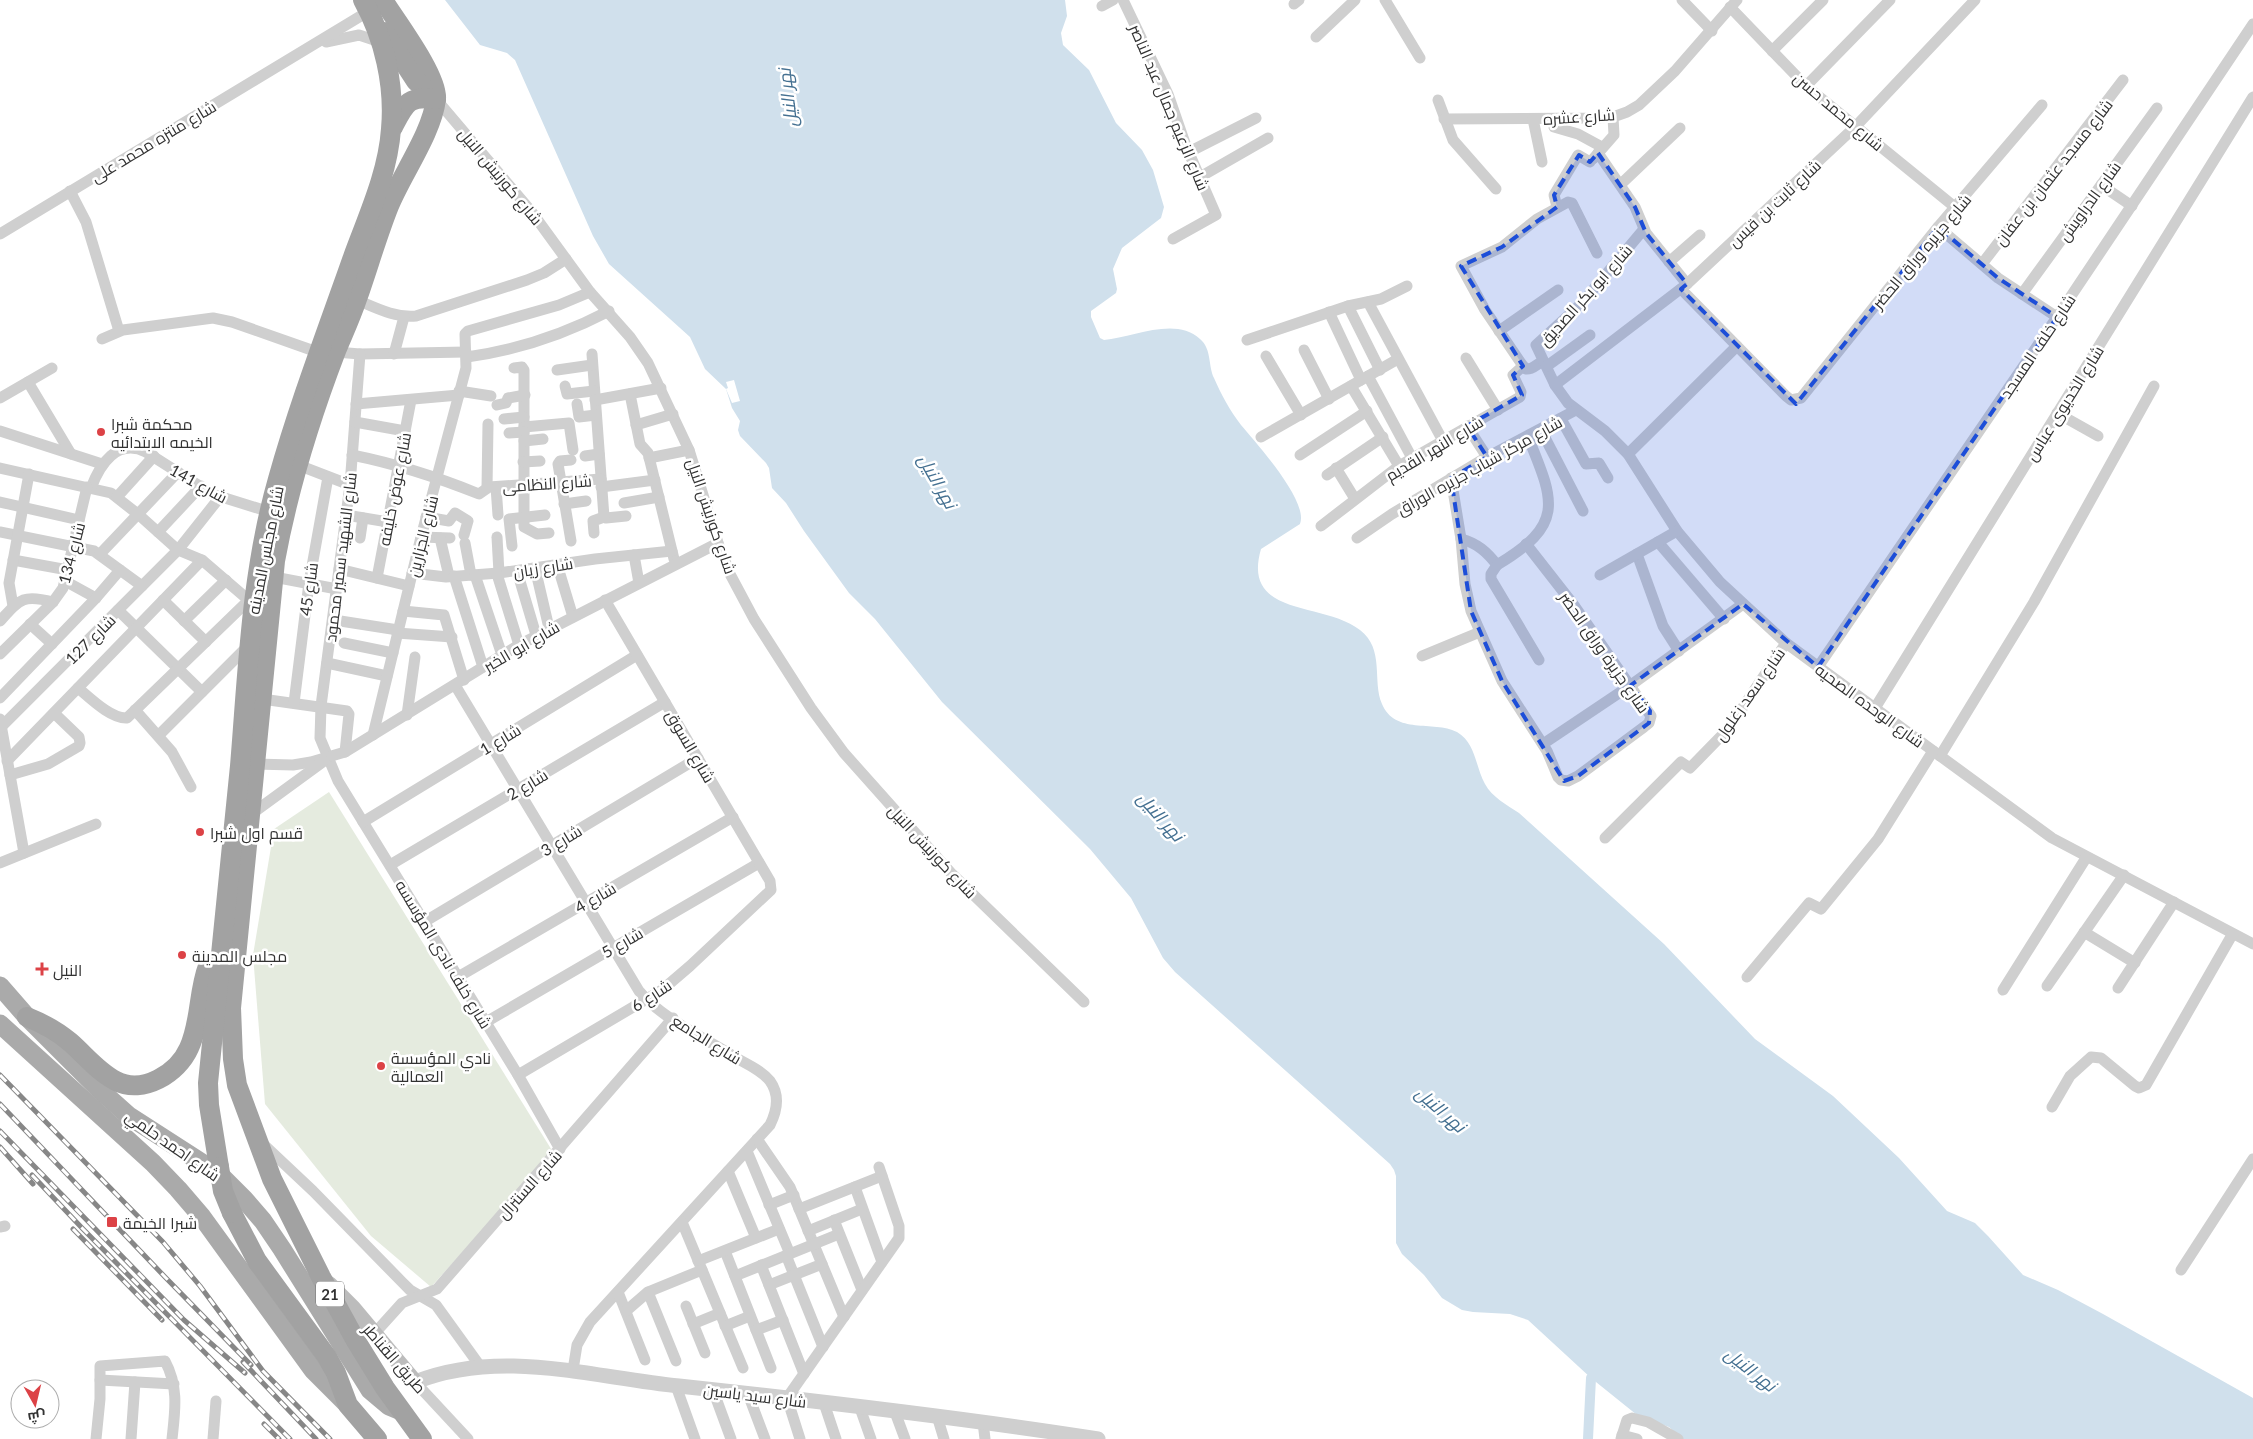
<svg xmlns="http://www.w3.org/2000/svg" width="2253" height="1439" viewBox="0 0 2253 1439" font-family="Lato,Cairo,sans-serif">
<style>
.green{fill:#e5ebdf}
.water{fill:#d0e0ec}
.pier{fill:#fff}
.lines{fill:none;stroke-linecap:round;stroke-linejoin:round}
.canal{stroke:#d0e0ec;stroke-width:10}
.minor{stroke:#cfcfcf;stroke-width:11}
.tertiary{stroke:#cfcfcf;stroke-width:15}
.secondary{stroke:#bcbcbc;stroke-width:16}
.primary{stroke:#aaa;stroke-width:19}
.trunk{stroke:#a2a2a2;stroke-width:20}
.rail-casing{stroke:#878787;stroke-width:5}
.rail{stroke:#fff;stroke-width:3;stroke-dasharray:9;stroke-linecap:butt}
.trunk-bridge{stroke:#a2a2a2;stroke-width:20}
.marked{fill:#1d4ed8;fill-opacity:0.2;stroke:#1d4ed8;stroke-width:4;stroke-dasharray:10 6;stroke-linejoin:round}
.poi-dot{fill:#dc4246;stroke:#fff;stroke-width:2}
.labels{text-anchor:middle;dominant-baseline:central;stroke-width:5;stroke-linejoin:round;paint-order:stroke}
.shield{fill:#fff;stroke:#707070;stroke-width:1}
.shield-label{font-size:15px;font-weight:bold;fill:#323232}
.street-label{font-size:16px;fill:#323232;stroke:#fff}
.poi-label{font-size:16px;fill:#323232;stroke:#fff;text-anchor:start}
.water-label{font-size:18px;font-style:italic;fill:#447091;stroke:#fff}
</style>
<rect width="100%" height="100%" fill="#fff"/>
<!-- green -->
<path class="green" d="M329,792L553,1152L431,1287L371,1236L265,1104L253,955L274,829Z"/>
<!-- water -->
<path class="water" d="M445,0H1065L1067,16L1061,33L1063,45L1089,70L1116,123L1142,150L1153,170L1164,207L1161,218L1122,248L1113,269L1117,289L1116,293L1091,311V317L1100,338L1104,340C1132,338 1175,316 1200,339C1212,349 1208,366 1214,378C1221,394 1230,411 1241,425C1256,443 1309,501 1300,524L1261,549C1241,618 1324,601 1360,630C1385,649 1372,681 1382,704C1395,735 1433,720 1457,732C1476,743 1475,766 1485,784C1492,797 1507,805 1519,813L1664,944L1755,1039L1833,1096L1899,1158L1947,1211L1975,1223L1988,1236L2023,1275L2058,1290L2103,1314L2253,1398V1439H1683L1669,1427L1637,1415L1591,1378L1528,1320L1510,1314L1473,1312L1462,1310L1442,1298L1424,1275L1402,1254L1396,1243V1176L1394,1170L1390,1164L1175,972L1163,958L1131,898L1090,849L942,702L875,619L849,593L804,531L786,503L772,488L769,468L766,463L740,436L738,430L740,421L732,408L726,389L705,369L690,337L609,264L593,236L515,60L507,53L480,45Z"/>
<!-- pier -->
<path class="pier" d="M734,380L740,401L732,403L726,389L728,388L726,382Z"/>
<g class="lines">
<!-- canal -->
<path class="canal" d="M1588,1439L1591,1378"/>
<!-- minor -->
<g class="minor">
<path d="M1123,0L1168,94L1186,146L1216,215L1173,239"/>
<path d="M1385,0L1420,58"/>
<path d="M1682,0L1712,31"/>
<path d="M1294,4L1299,0"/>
<path d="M1102,6L1113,0"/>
<path d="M1730,7L1806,86L1956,208"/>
<path d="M1316,37L1355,0"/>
<path d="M326,42L359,35L380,42"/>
<path d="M1772,51L1823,0"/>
<path d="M1806,86L1890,0"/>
<path d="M436,99L531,211L590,292L630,337L648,363L689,450L718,543L730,574L754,619L811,708L844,753L951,873L1084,1002"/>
<path d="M1438,100L1453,140L1496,189"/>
<path d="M1444,119L1598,118L1613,117L1627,112L1639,105L1675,71L1737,0"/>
<path d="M1533,119L1542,162"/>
<path d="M1554,127L1578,134L1602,147"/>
<path d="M1189,152L1256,118"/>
<path d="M1598,153L1635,207L1646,233L1687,284"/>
<path d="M1593,159L1614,135L1613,117"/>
<path d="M1200,177L1268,138"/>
<path d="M1621,184L1680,128"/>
<path d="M2101,185L2132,206"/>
<path d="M70,191L86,222L119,331"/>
<path d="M1557,207L1554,195L1578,155L1590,162"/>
<path d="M1938,227L1998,278L2057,317"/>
<path d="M0,234L369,11"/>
<path d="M1597,253L1572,203L1568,202L1537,219L1502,247L1461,266L1485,310L1523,366L1526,369C1534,370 1537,362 1544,362L1555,385L1568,403L1605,431L1628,454L1677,531L1720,582L1786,643L2052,838L2253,944"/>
<path d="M1669,262L1700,235"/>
<path d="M1982,264L2123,80"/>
<path d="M1681,289L1786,396L1791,400L1801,398L1938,227L2042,105"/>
<path d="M2022,294L2157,108"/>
<path d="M357,300C376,308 395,318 416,316L527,280L544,273L566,259"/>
<path d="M1368,302L1443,441"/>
<path d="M1348,306L1380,370"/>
<path d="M1329,312L1361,380"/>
<path d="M1499,331L1558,290"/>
<path d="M102,339L123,330L213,318L232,322L320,353"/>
<path d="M1247,340L1348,306L1381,299L1407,286"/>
<path d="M1304,350L1329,399"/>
<path d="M336,352L360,354L466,352"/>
<path d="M360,354L350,485L321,706L320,738L338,781L518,1075L560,1149"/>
<path d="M394,354L404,317"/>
<path d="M592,354L604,517L606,518L626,516"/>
<path d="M1266,356L1301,415"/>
<path d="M467,357C518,350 563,335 609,311"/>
<path d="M1466,358L1498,410"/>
<path d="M1544,362L1536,345L1582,303L1644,229"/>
<path d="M1547,366L1590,335"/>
<path d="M514,368L522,367L524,370V527L537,534L549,533"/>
<path d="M557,370L592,365"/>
<path d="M1368,376L1412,458"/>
<path d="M28,382L71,454"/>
<path d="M1555,385L1687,284L1856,126L1975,0"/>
<path d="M565,386L567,394L594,391"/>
<path d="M1351,386L1399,466"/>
<path d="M459,391L491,396"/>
<path d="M630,394L640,444L648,453L674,559"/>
<path d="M0,398L52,368"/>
<path d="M595,400L661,388"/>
<path d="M356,404L459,395"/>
<path d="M577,404L579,417L596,415"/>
<path d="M497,405L506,403L508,398L525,395"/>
<path d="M2057,413L2098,436"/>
<path d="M504,419L524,417"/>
<path d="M1561,419L1586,464L1599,463L1608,478"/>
<path d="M355,422L405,431"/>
<path d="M636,425L673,414"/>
<path d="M1467,426L1487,457"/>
<path d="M524,427L569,423L573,450"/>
<path d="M1541,430L1583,511"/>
<path d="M0,431L102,464"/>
<path d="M509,433L524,432"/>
<path d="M1261,437L1398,359"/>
<path d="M524,441L543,439"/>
<path d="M1628,454L1737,346"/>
<path d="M352,455C397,464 437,477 479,494L489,487L601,479"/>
<path d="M1300,455L1367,411"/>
<path d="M585,456L599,454"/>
<path d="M649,458L689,450"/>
<path d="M523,462L540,461"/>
<path d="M298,465L350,485"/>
<path d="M0,468L111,493L139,515L178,550L202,560L252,603"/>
<path d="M1336,468L1355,499"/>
<path d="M1327,475L1383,437"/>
<path d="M1451,478L1461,539L1465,584L1471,611L1502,681L1547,751L1558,777L1561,780L1568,781L1578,776L1644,727L1649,723L1651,716L1573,604L1526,544"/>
<path d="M496,487L498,515"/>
<path d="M601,487L655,480"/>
<path d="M91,488C100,464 117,438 146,452L212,494L270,512"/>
<path d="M487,488L488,424"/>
<path d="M117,497L154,456"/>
<path d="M0,502L79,520"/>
<path d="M624,503L659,497"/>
<path d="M564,504L586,501"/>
<path d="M346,515L388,522"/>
<path d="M426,517L449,521L455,513L468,521L464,535"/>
<path d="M1321,526L1399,466L1520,397L1521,392L1513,375L1523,366"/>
<path d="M0,532L94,551L142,586"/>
<path d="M158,532L201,486"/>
<path d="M594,533L593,521L604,517"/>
<path d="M421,537L450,538"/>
<path d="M497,537L499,573"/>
<path d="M360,538L363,518"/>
<path d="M440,538L449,576"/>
<path d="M1357,538L1392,514L1487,457L1576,410"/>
<path d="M1461,539C1477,543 1487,552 1497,565C1566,524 1554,501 1528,437"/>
<path d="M571,541L558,464L560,461L571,460"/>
<path d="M1658,542L1724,619"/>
<path d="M465,543L471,575"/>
<path d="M512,546L509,519L545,515"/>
<path d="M100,554L178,472"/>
<path d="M1637,554L1663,626L1679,651"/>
<path d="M634,555L639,583"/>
<path d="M13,560L68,570"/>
<path d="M557,564L573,617"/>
<path d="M1497,565L1491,574V579L1539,660"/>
<path d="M535,568L549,628"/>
<path d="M339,569L409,586"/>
<path d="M517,571L536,635"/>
<path d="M412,573L446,577L499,573L595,559L672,551"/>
<path d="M497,574L519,645"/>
<path d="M475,575L502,655"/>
<path d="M1600,575L1677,531"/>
<path d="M454,576L483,667"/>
<path d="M274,577L337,589"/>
<path d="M377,578L411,400"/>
<path d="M65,581L96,598"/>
<path d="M163,600L206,642"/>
<path d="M13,606L9,583L29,474"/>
<path d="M118,610L202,692"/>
<path d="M403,611L444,615L464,680"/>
<path d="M334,620L398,630"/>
<path d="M0,621C20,599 23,594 53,602"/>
<path d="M184,621L226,580"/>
<path d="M30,624L52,644"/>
<path d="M397,633L452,637"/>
<path d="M344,643L393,653"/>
<path d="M0,654L53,602L63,588L87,487"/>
<path d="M1422,656L1480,632"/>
<path d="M327,663L387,676"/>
<path d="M1818,667L2057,317L2253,24"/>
<path d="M455,685L639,991C662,1019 707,1039 738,1059C749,1065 762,1071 770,1081C780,1095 777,1111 770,1125L590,1322L577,1345L573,1370"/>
<path d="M78,688C90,698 111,719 127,718L249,600"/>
<path d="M0,698L96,598L120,570"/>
<path d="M262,699L347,711L349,714L345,752"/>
<path d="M294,703L309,583L328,477"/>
<path d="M1875,708L2253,97"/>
<path d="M135,710L172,752L191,787"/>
<path d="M407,715L415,657"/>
<path d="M0,719L24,853"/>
<path d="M1,727L178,550L220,497"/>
<path d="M159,735L248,646"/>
<path d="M373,735L421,537L466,368L465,334L468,331L559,305L590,292"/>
<path d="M1543,744L1631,685L1743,604"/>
<path d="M1940,756L2034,602L2154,386"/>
<path d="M7,761L202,560"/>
<path d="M255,764L293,765L311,762L345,752L519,645L718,543"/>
<path d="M10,775L48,764L79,746L80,743L79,737L54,713"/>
<path d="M250,815L324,761"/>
<path d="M363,822L637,655"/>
<path d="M1605,838L1681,762L1690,768L1729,728L1786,643"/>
<path d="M0,863L96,824"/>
<path d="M390,865L665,702"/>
<path d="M424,922L698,758"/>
<path d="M2084,932L2135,963"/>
<path d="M458,977L733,817"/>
<path d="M1747,977L1809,903L1821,909L1878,839L1933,751"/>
<path d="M2047,986L2124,875"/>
<path d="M2118,988L2174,902"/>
<path d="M2003,990L2086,858"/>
<path d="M486,1022L759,863"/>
<path d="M518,1075L662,990L690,966L771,890L770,881L605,600"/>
<path d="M2052,1107L2070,1076L2091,1057L2101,1058L2135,1086L2139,1088L2146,1085L2232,935"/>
<path d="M757,1139L790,1187L844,1317"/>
<path d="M262,1143L313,1191L402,1282L410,1290L436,1305L480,1366"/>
<path d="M747,1151L790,1254"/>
<path d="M728,1171L756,1238"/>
<path d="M855,1187L882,1262"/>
<path d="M769,1205L794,1195"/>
<path d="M799,1209L882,1176"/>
<path d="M834,1220L862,1290"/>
<path d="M682,1222L743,1368"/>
<path d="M0,1227L5,1226"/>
<path d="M808,1231L862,1209"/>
<path d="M725,1251L771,1368"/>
<path d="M786,1255L823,1347"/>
<path d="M698,1261L779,1229"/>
<path d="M761,1265L804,1374"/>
<path d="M2181,1270L2253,1159"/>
<path d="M735,1276L839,1234"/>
<path d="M769,1285L822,1264"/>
<path d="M618,1292L645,1360"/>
<path d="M648,1292L676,1361"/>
<path d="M686,1306L705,1353"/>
<path d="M626,1311L648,1292L702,1270"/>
<path d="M693,1324L720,1313"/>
<path d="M725,1326L750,1316"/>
<path d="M756,1330L783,1320"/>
<path d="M374,1334L402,1303L437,1289L673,1018"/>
<path d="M100,1380L174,1384"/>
<path d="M415,1382L468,1439"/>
<path d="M676,1386L695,1439"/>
<path d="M713,1390L731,1439"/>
<path d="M748,1394L765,1439"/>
<path d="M824,1403L836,1439"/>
<path d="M860,1408L871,1439"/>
<path d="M895,1412L905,1439"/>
<path d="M937,1416L944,1439"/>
<path d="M983,1422L985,1439"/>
<path d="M1622,1435L1637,1439"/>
<path d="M96,1439L100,1399V1366L165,1361C179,1387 175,1411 172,1439"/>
<path d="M131,1439L135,1382"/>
<path d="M213,1439L216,1401"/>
<path d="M800,1439L787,1398L899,1238V1226L879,1167"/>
<path d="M1621,1439L1627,1420L1632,1418L1648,1422L1678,1439"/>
</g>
<!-- tertiary -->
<path class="tertiary" d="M415,1382C501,1348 590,1377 679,1386C818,1401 958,1417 1098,1439"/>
<!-- secondary -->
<path class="secondary" d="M329,1284L353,1308L415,1382"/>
<!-- primary -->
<g class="primary">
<path d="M0,986L27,1017L101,1091L129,1116L219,1174L244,1199L263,1221L282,1249L370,1390L389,1406L401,1411"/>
<path d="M0,1024L153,1163L178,1189L202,1217L313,1370L348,1405"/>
</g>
<!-- trunk -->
<g class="trunk">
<path d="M383,0C396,21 438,76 436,99C432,133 402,174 389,206C377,236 368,268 357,299C351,317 343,334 336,351C310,419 288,490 275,561L231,1008L233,1059L237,1085L272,1179L321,1277L356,1341L385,1388L422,1439"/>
<path d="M384,32L416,81L436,99"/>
<path d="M393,127C405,104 408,95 436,99"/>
<path d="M27,1017C42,1023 57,1031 70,1042C85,1055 98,1072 116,1081C143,1095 178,1073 189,1048C201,1022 198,992 208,966"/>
<path d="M219,1167L209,1105L208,1083C218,977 230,872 240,766C248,670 251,573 278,479C299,404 327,331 353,257C368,216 388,173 391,129C395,85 384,38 363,0"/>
<path d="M232,1213L257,1261L327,1357L336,1373L348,1405L377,1439"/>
</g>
<!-- rail casing -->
<g class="rail-casing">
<g id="rail">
<path d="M0,1075L163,1242L200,1286L263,1371L330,1439"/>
<path d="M0,1104L165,1277L251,1365"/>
<path d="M0,1131L184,1320L245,1373"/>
<path d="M0,1147L33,1184"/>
<path d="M32,1175L82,1228L290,1439"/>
<path d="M73,1229L162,1320"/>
<path d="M243,1362L316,1439"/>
<path d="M264,1424L279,1439"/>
</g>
</g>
<!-- rail -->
<use href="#rail" class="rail"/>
<!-- trunk-bridge -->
<path class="trunk-bridge" d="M219,1167L223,1191L232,1213"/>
</g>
<!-- marked area -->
<path class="marked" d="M1598,153L1635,207L1646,233L1687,284L1681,289L1796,404L1938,227L1998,278L2057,317L1818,667L1743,604L1631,685L1650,711L1649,723L1578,776L1564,781L1502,681L1471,611L1451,478L1487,457L1467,426L1522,395L1513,375L1523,366L1461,266L1502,247L1557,207L1554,195L1579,155L1590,162Z"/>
<!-- markers -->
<g class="poi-dot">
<circle cx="101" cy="432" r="5"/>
<circle cx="200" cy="832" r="5"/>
<circle cx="182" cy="955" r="5"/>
<path d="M39.5 961.5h5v5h5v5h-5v5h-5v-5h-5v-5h5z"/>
<circle cx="381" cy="1066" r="5"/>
<rect x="106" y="1216" width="12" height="12" rx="2.5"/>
</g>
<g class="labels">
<!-- shield labels -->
<rect class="shield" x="316" y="1281.5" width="28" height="25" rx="4"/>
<g class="shield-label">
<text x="330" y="1294">21</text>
</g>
<!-- street labels -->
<g class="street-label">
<text transform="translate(1170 107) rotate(67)">شارع الزعيم جمال عبد الناصر</text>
<text transform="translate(1839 111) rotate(40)">شارع محمد حسن</text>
<text transform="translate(1579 116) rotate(-4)">شارع عشره</text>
<text transform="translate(153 141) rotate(-31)">شارع منتزه محمد على</text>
<text transform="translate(2053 172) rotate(-52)">شارع مسجد عثمان بن عفان</text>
<text transform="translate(501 176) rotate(50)">شارع كورنيش النيل</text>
<text transform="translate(2089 201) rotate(-54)">شارع الدراويش</text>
<text transform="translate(1774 203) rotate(-43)">شارع ثابت بن قيس</text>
<text transform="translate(1921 251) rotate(-50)">شارع جزيره وراق الحضر</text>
<text transform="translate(1585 295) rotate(-48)">شارع ابو بكر الصديق</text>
<text transform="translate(2037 346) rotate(-56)">شارع خلف المسجد</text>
<text transform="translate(2064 403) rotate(-58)">شارع الخديوى عباس</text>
<text transform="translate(1434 448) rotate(-31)">شارع النهر القديم</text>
<text transform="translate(1479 465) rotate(-29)">شارع مركز شباب جزيره الوراق</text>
<text transform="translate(199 483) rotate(29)">شارع 141</text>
<text transform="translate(547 483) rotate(-4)">شارع النظامى</text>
<text transform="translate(394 489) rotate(-79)">شارع عوض خليفه</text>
<text transform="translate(712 516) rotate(71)">شارع كورنيش النيل</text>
<text transform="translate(422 536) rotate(-76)">شارع الجزارين</text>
<text transform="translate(265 550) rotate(-79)">شارع مجلس المدينه</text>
<text transform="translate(71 553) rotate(-75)">شارع 134</text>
<text transform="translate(340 557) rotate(-83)">شارع الشهيد سمير محمود</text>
<text transform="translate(543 567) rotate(-9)">شارع زيان</text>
<text transform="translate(308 589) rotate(-82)">شارع 45</text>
<text transform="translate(90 639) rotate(-45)">شارع 127</text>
<text transform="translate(521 646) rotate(-30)">شارع ابو الخير</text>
<text transform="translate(1605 652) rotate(55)">شارع جزيرة وراق الحضر</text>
<text transform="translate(1749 694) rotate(-55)">شارع سعد زغلول</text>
<text transform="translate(1870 705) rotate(36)">شارع الوحده الصحيه</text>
<text transform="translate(500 739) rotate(-31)">شارع 1</text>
<text transform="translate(691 746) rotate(60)">شارع السوق</text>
<text transform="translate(527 784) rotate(-31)">شارع 2</text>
<text transform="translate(561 840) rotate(-31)">شارع 3</text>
<text transform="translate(933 851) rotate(47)">شارع كورنيش النيل</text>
<text transform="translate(595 897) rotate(-30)">شارع 4</text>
<text transform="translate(622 942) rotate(-30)">شارع 5</text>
<text transform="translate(444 954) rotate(59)">شارع خلف نادى المؤسسه</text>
<text transform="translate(651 995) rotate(-33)">شارع 6</text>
<text transform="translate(707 1039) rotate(32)">شارع الجامع</text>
<text transform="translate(173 1145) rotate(35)">شارع احمد حلمي</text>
<text transform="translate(529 1184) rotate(-48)">شارع السنترال</text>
<text transform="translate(395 1358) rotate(49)">طريق القناطر</text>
<text transform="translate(755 1395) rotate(7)">شارع سيد ياسين</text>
</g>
<!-- poi labels -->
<g class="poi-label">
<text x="111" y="423">محكمة شبرا<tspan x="111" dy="18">الخيمه الابتدائيه</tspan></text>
<text x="210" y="832">قسم اول شبرا</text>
<text x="192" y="955">مجلس المدينة</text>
<text x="53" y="969">النيل</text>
<text x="391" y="1057">نادي المؤسسة<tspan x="391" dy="18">العمالية</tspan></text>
<text x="123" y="1222">شبرا الخيمة</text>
</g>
<!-- water labels -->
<g class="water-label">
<text transform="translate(787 98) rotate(-97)">نهر النيل</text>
<text transform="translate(938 481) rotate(60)">نهر النيل</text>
<text transform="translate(1161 816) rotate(48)">نهر النيل</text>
<text transform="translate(1441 1109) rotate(41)">نهر النيل</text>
<text transform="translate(1751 1369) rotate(38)">نهر النيل</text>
</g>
</g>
<!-- north arrow -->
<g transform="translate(35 1404) rotate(172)"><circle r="24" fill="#ffffff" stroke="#adadad"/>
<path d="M0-4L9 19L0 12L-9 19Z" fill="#dc4246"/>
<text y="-8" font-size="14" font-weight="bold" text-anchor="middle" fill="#323232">ش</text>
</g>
</svg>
